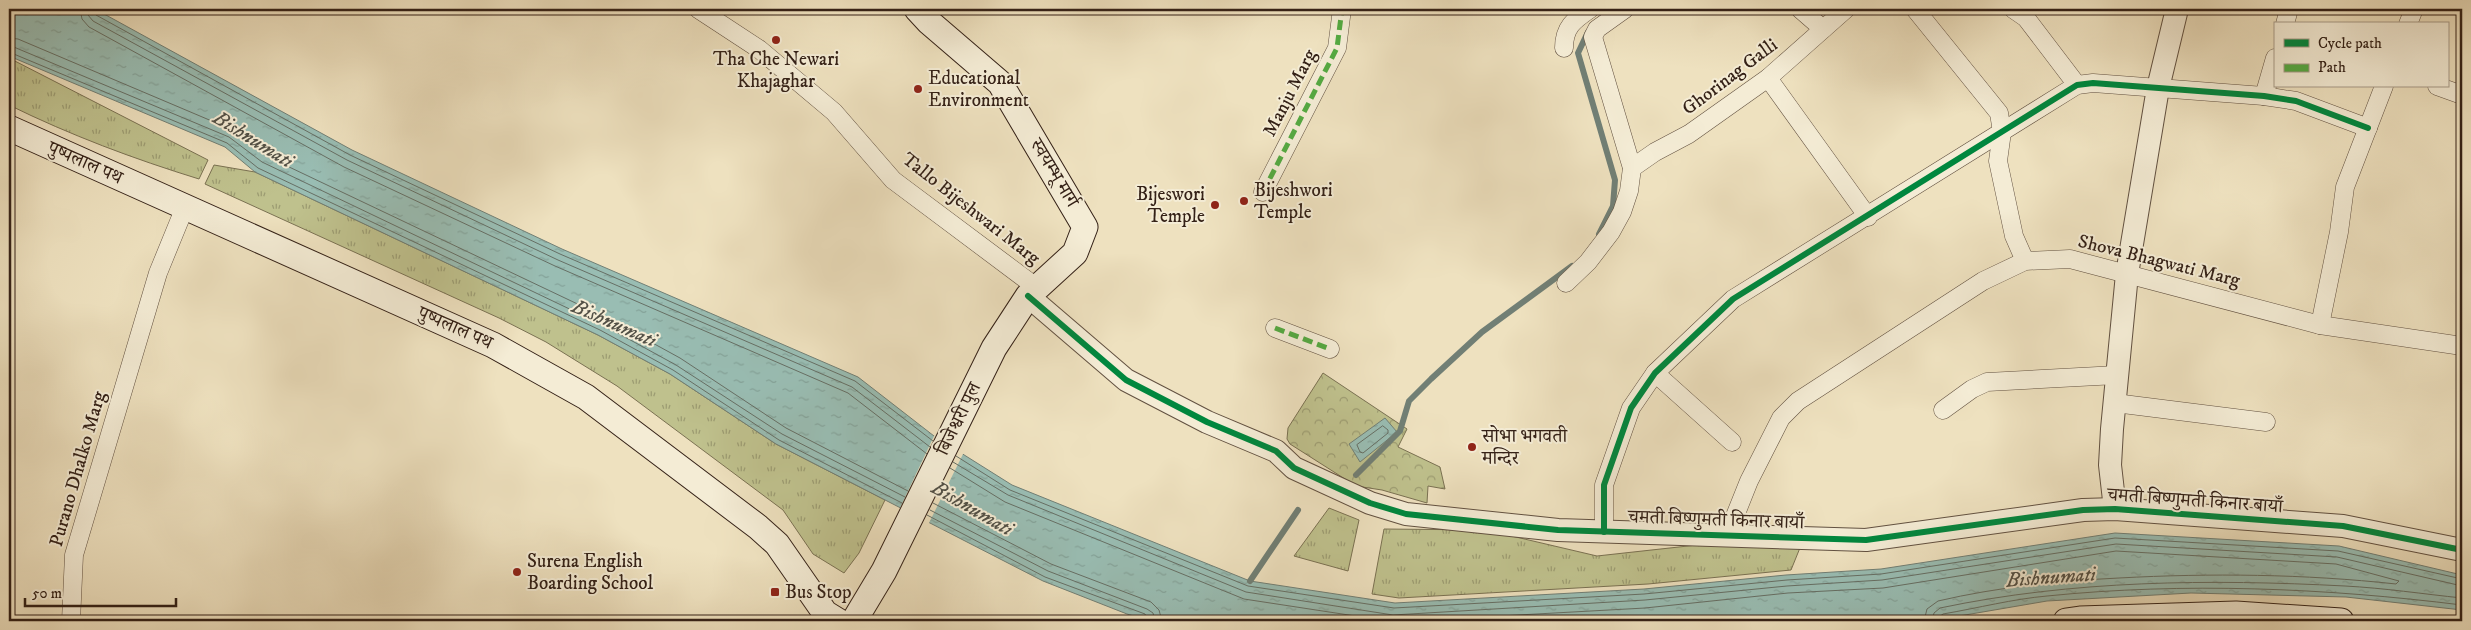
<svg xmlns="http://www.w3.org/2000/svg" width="2471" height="630" viewBox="0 0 2471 630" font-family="'IM FELL DW Pica','Noto Serif Devanagari',serif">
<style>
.grass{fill:url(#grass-tufts);stroke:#7a7152}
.park{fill:url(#park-crowns);stroke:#7a7152}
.water{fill:url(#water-ripples);stroke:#717f75}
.pier{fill:#eee1bf}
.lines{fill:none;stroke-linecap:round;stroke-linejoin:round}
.shore{stroke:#666f65;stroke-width:1}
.stream{stroke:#717f75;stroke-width:6}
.minor-casing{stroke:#625141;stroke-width:19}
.tertiary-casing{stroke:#625141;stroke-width:24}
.secondary-casing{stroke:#342117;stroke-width:27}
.minor{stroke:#f4ecd5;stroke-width:18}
.tertiary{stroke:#f4ecd5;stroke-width:22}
.secondary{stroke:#f4ecd5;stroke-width:25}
.quiet{stroke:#54aa42;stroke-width:5;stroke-dasharray:10 5;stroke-linecap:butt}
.cycleway-casing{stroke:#f4ecd5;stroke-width:9}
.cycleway{stroke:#00873e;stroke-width:6}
.poi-dot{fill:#8f2418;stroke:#f4ecd5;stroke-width:2}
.labels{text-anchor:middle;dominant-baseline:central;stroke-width:4;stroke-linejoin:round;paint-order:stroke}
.poi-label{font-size:19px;fill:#342117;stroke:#f4ecd5;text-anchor:start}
.street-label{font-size:19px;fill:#342117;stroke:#f4ecd5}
.water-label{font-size:20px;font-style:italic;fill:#525046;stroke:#f4ecd5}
</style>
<defs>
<pattern id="grass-tufts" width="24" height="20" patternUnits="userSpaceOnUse" patternTransform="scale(1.25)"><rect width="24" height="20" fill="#bfc18d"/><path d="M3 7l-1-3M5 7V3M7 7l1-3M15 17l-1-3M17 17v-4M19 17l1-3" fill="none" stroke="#9c9c72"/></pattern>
<pattern id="park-crowns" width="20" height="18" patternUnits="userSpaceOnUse" patternTransform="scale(1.25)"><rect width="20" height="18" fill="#bfc18d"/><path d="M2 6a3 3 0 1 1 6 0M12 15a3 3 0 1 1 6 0" fill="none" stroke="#9c9c72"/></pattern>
<pattern id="water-ripples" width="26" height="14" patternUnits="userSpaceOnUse" patternTransform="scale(1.25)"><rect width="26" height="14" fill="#99bdb3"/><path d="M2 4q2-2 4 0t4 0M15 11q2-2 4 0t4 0" fill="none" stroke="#84a299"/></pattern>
</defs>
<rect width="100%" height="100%" fill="#eee1bf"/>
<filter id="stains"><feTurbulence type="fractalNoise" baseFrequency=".004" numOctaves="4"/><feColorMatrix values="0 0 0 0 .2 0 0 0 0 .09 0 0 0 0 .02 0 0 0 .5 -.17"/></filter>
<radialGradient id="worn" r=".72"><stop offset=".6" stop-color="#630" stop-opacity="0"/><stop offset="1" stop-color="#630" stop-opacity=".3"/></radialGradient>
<!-- grass -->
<g class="grass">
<path d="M9,58L208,160L199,179C134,159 70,135 9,105Z"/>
<path d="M214,165L255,172L598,335L670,374L776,444L885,500L859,553L844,573L813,554L783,510L617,386L546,342L499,318L205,184Z"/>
<path d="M1329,508L1359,520L1348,571L1294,556Z"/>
<path d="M1384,529L1486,530L1597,556L1806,533L1791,570L1648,584L1399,598L1372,594Z"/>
</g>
<!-- park -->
<path class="park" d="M1323,373L1407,429L1398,447L1440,467L1445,489L1428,486L1427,503L1382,490L1356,486L1290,444L1287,439L1288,428Z"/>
<!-- water -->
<g class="water">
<path d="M9,9H95L352,150L562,249L858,377L934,436L1012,485L1250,581L1395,603L1644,589L1786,575L1881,569L2115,533L2339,546L2462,575V610L2346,597L2191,593L2047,601L1930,621H1151L1127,614L1043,581L776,444L670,374L598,335L255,172L225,147L9,56Z"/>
<path d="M1385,418L1397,432L1360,462L1349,444Z"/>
</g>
<!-- pier -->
<path class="pier" d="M935,434L964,452L928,525L899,510Z"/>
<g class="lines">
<!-- shore -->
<g class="shore">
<path d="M80,9L82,19L89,27L344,167L555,266L848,393L927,454"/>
<path d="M87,9L88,15L93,21L347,160L558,260L852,387L930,447"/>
<path d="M94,9L96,15L350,155L560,254L855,381L933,441"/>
<path d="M9,38L18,39L233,130L266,156L607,318L680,358L786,428L908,491"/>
<path d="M9,45L229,137L262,162L603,325L676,365L782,434L905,497"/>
<path d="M9,52L227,143L258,168L600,330L673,370L779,440L902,503"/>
<path d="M1383,426L1388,430V433L1363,453L1360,452L1357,445Z"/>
<path d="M956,456L1010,490L1248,586L1394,608L1644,594L1787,580L1881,574L2115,538L2338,551L2462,579"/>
<path d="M953,462L1008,495L1246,592L1393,615L1645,600L1787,586L1882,580L2116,544L2337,557L2462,586"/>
<path d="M950,468L1005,502L1244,599L1388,621"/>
<path d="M933,503L1051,564L1151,602L1159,610L1162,621"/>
<path d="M930,510L1048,571L1147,609L1153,613L1155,621"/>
<path d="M927,515L1045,577L1145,614L1148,621"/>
<path d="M1410,621L1645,608L1788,593L1883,588L2116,551L2336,564L2399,581L2396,584C2304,574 2211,573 2119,578C2058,581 1998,587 1938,601L1927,609L1924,621"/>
<path d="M1932,621L1934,613L1940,608C2073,580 2210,579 2345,586C2384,588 2423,594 2462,598"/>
<path d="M1938,621L1939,617L1943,614C1978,608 2013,599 2047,596C2185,582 2325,588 2462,605"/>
</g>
<!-- stream -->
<g class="stream">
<path d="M1588,32L1578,53L1615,180L1613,206L1599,234"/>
<path d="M1356,475L1400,431L1409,401L1431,379L1482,332L1572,266"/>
<path d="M1250,581L1298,510"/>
</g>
<!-- minor casing -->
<g class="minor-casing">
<g id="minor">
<path d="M698,9L759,49L834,112L893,180L1036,287"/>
<path d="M1800,9L1823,29"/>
<path d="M1915,9L1999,113L2002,132L1998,161L2014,236L2025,261"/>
<path d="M2013,9L2026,18L2077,85"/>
<path d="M2285,24L2289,9"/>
<path d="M2408,24L2414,9"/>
<path d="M1564,48C1564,27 1574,20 1590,9"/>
<path d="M1768,78L1868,217"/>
<path d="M2437,86L2462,95"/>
<path d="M2264,96L2275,58"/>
<path d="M1632,168L1655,152L1689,134L1768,78L1846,9"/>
<path d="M1263,192L1337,48L1342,9"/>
<path d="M1566,283L1588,262L1611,232L1622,212L1629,191L1632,168L1593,37L1597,29L1625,9"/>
<path d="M2320,325L2339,232L2345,187L2384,86"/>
<path d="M1275,328L1330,349"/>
<path d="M1655,373L1732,442"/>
<path d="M2115,403L2266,422"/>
<path d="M1943,410L1972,389L1987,382L2117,375"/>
<path d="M1604,532V485L1631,408L1655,373L1733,299L2077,85L2093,83L2264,96L2296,101L2368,128"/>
<path d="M1727,536L1749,481L1781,418L1798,401L1983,281L2025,261L2070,259L2320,325L2462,346"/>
<path d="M71,621L74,555L158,273L185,207"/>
</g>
</g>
<!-- tertiary casing -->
<g class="tertiary-casing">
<g id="tertiary">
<path d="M1028,296L1126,380L1207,422L1276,451L1294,468L1370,503L1406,514L1558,530L1866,540L2083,510L2115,509L2343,526L2462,550"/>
<path d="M2115,509L2110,465L2112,429L2127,274L2158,88L2177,9"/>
</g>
</g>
<!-- secondary casing -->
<g class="secondary-casing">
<g id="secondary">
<path d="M9,128L493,345L586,397L758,527L777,544L825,613L838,621"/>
<path d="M854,621L884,571L994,348L1028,296L1075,253L1085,227L1000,83L929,22L917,9"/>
<path d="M2066,621L2080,619L2236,614L2341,621"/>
</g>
</g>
<!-- minor -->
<use href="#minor" class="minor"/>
<!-- tertiary -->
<use href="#tertiary" class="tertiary"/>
<!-- secondary -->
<use href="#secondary" class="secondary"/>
<!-- quiet -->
<g class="quiet">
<path d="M1263,192L1337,48L1342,9"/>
<path d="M1275,328L1330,349"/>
</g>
<!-- cycleway casing -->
<g class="cycleway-casing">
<g id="cycleway">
<path d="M1028,296L1126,380L1207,422L1276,451L1294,468L1370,503L1406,514L1558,530L1866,540L2083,510L2115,509L2343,526L2462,550"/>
<path d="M1604,532V485L1631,408L1655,373L1733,299L2077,85L2093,83L2264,96L2296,101L2368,128"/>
</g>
</g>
<!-- cycleway -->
<use href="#cycleway" class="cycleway"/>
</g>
<!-- markers -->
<g class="poi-dot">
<circle cx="776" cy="40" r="5"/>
<circle cx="918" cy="89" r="5"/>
<circle cx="1244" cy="201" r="5"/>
<circle cx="1215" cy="205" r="5"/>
<circle cx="1472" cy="447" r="5"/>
<circle cx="517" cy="572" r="5"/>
<rect x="770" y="587" width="10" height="10" rx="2.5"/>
</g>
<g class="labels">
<!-- poi labels -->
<g class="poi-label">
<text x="776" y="59" text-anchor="middle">Tha Che Newari<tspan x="776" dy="22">Khajaghar</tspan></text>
<text x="928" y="78">Educational<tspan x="928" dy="22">Environment</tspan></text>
<text x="1254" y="190">Bijeshwori<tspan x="1254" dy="22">Temple</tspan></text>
<text x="1205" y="194" text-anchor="end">Bijeswori<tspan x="1205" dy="22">Temple</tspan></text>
<text x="1482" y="436">सोभा भगवती<tspan x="1482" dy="22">मन्दिर</tspan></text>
<text x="527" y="561">Surena English<tspan x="527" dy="22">Boarding School</tspan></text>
<text x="785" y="592">Bus Stop</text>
</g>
<!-- street labels -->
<g class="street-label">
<text transform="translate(1730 77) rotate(-37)">Ghorinag Galli</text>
<text transform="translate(1290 93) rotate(-63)">Manju Marg</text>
<text transform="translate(85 163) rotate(24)">पुष्पलाल पथ</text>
<text transform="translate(1054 173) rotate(59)">स्वयम्भू मार्ग</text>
<text transform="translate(971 209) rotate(38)">Tallo Bijeshwari Marg</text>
<text transform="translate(2159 261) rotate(14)">Shova Bhagwati Marg</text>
<text transform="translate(455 328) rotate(24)">पुष्पलाल पथ</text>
<text transform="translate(959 419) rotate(-64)">बिजेश्वरी पुल</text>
<text transform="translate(78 469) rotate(-74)">Purano Dhalko Marg</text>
<text transform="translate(2195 501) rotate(4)">चमती बिष्णुमती किनार बायाँ</text>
<text transform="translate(1716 520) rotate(2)">चमती बिष्णुमती किनार बायाँ</text>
</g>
<!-- water labels -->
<g class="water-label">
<text transform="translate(253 140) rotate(32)">Bishnumati</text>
<text transform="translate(614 324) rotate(24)">Bishnumati</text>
<text transform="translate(972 509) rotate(30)">Bishnumati</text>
<text transform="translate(2051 578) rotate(-4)">Bishnumati</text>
</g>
</g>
<!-- margin -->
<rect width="2471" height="630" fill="none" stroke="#eee1bf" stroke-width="30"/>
<rect x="10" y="10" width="2451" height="610" fill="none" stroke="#342117" stroke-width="2.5"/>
<rect x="15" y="15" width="2441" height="600" fill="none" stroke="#342117"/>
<!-- legend -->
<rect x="2274" y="22" width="175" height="65" fill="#f4ecd5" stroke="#a79b89"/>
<rect x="2284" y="39" width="25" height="8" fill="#00873e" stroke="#a79b89"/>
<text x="2318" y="48" font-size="15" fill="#342117">Cycle path</text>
<rect x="2284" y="64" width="25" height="8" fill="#54aa42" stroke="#a79b89"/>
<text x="2318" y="72" font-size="15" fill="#342117">Path</text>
<!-- scale -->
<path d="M25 598v8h151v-8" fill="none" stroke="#342117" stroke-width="2.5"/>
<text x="32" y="598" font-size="15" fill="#342117" stroke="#f4ecd5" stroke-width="4" paint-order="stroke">50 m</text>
<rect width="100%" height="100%" filter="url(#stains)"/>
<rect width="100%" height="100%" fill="url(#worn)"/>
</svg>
